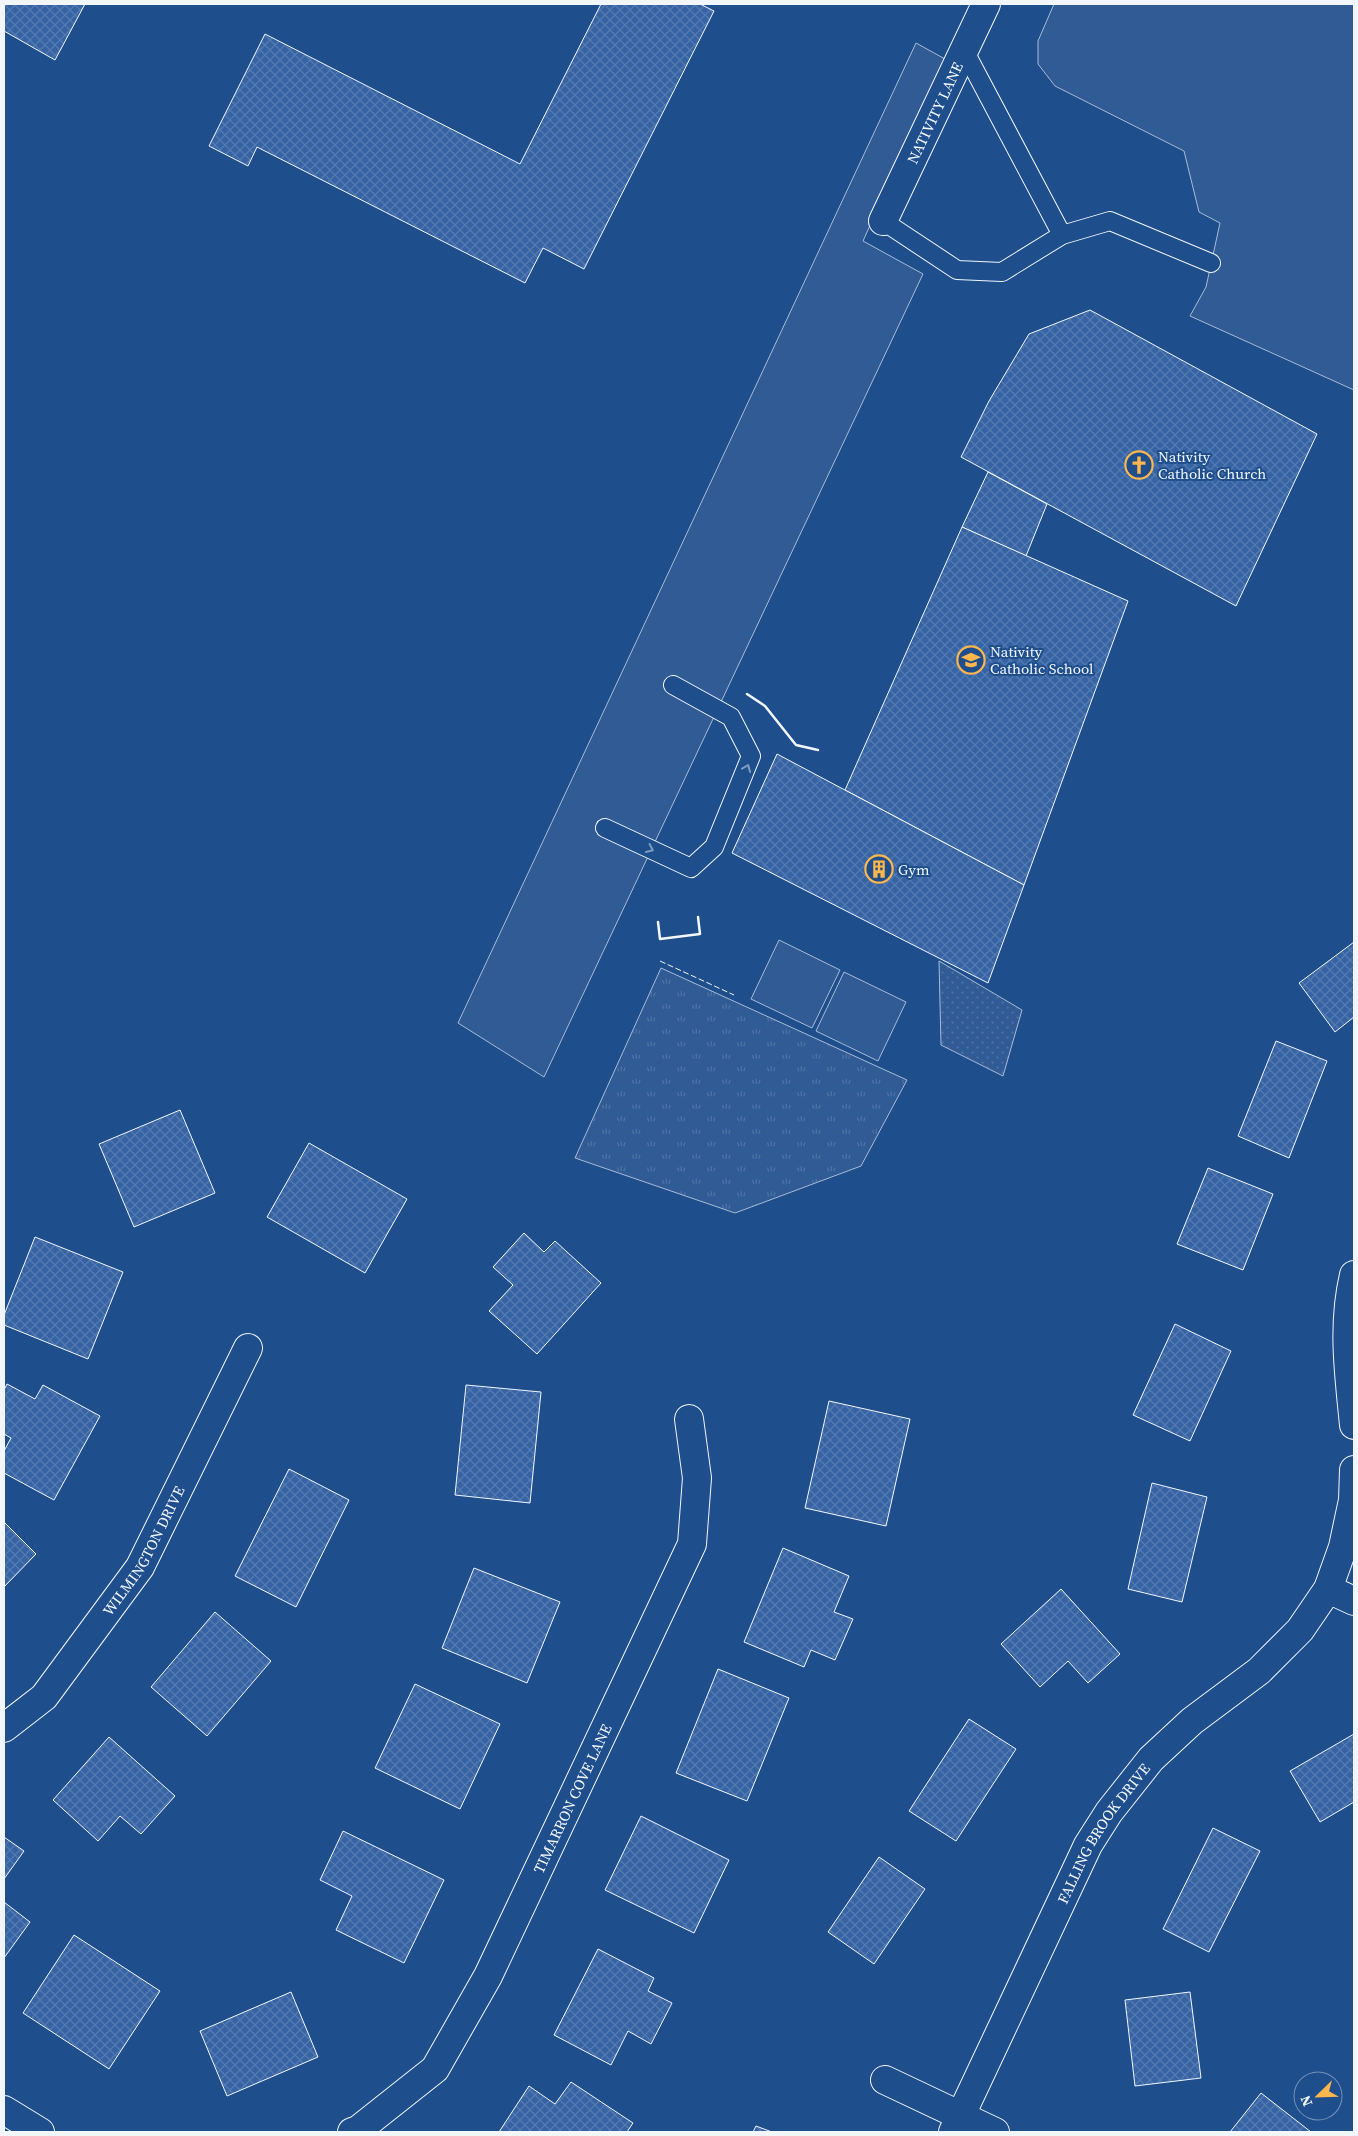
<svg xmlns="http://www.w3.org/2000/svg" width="1358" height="2136" viewBox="0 0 1358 2136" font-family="'Source Serif 4',serif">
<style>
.grass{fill:url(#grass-tufts);stroke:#a8bbd7}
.park{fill:url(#park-dots);stroke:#a8bbd7}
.built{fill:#305b95;stroke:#a8bbd7}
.building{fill:url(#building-cross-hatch);stroke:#f2f6ff}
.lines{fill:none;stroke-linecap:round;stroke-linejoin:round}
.lane-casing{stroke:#f2f6ff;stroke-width:20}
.street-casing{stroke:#f2f6ff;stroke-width:30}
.lane{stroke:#1f4e8c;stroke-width:18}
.street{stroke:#1f4e8c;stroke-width:28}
.fence{stroke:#f2f6ff;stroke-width:1;stroke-dasharray:6 2.5;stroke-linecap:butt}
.wall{stroke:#f2f6ff;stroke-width:2.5}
.oneway{stroke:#7e9ac0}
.labels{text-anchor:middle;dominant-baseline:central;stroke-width:4;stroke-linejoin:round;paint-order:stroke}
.street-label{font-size:15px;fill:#f2f6ff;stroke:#1f4e8c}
.poi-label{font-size:15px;fill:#f2f6ff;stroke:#1f4e8c;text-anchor:start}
</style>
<defs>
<pattern id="grass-tufts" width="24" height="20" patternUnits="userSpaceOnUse" patternTransform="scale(1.25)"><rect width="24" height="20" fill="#305b95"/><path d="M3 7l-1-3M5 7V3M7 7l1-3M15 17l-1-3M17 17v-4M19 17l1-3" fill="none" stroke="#4e73a5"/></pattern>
<pattern id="park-dots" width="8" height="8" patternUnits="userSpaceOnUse" patternTransform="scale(1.25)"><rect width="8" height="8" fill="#305b95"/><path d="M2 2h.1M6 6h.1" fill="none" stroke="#4e73a5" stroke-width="1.8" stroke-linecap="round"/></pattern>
<pattern id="building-cross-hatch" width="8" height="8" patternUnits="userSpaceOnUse" patternTransform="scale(1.25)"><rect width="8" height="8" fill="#3563a3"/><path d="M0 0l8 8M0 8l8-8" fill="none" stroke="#537ab1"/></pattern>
</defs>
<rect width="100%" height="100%" fill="#1f4e8c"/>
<!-- grass -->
<path class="grass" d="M661,968L907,1080L861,1166L735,1213L575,1158Z"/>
<!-- park -->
<path class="park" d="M939,961L1022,1010L1003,1076L941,1045Z"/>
<!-- built -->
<g class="built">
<path d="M1054,4H1354V390L1190,316L1206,287L1220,223L1199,212L1184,151L1055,86L1038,64V41Z"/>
<path d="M916,43L945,59L863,241L923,274L544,1077L458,1023Z"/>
<path d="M779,940L840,970L812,1028L751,999Z"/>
<path d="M844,972L906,1002L878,1061L816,1031Z"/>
</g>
<!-- building -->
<g class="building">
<path d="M4,4H85L55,60L4,31Z"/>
<path d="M601,4H700L714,11L584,269L543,248L525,283L257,147L248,166L209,146L265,34L520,164Z"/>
<path d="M1090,310L1317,434L1236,606L961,457L989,401L1029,334Z"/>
<path d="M988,472L1047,504L1026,556L962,527Z"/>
<path d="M962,527L1128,601L1024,885L845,790Z"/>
<path d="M777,754L1024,885L988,983L732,853Z"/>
<path d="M1354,942V1017L1335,1032L1299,983Z"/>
<path d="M1276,1041L1327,1061L1289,1158L1238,1136Z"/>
<path d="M180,1110L215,1193L134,1227L99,1144Z"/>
<path d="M309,1143L407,1199L365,1273L267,1217Z"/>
<path d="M1208,1168L1273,1194L1243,1270L1177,1244Z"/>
<path d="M524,1233L544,1252L555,1241L601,1283L537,1354L489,1311L513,1285L493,1267Z"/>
<path d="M35,1237L123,1272L88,1359L4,1325V1315Z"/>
<path d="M1175,1324L1231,1351L1190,1441L1133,1415Z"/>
<path d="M7,1384L35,1399L43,1385L100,1416L54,1500L4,1473V1451L11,1438L4,1434V1390Z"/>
<path d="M466,1385L541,1392L530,1503L455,1495Z"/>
<path d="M829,1401L910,1419L886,1526L805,1508Z"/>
<path d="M289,1469L349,1500L296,1607L235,1576Z"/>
<path d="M1152,1483L1207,1497L1182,1602L1128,1589Z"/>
<path d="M4,1522L36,1554L4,1587Z"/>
<path d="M783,1548L849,1576L834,1612L853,1619L835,1660L811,1650L804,1667L744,1642Z"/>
<path d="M474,1568L560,1602L527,1683L442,1648Z"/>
<path d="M1061,1589L1120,1654L1088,1683L1068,1661L1040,1687L1001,1644Z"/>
<path d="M215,1612L271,1661L207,1736L151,1687Z"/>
<path d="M718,1669L789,1698L747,1801L676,1773Z"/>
<path d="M415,1684L500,1724L460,1809L375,1768Z"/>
<path d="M969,1719L1016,1749L956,1841L909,1811Z"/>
<path d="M1354,1734V1802L1320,1822L1290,1771Z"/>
<path d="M109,1737L175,1796L141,1834L120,1816L98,1841L53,1800Z"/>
<path d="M641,1816L729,1860L694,1933L605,1890Z"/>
<path d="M1213,1828L1260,1851L1209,1952L1163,1929Z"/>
<path d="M343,1831L444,1880L404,1963L336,1930L352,1896L320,1880Z"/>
<path d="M4,1837L24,1851L4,1879Z"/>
<path d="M879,1857L925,1889L874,1964L828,1932Z"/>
<path d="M4,1902L30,1922L4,1958Z"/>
<path d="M74,1935L160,1991L109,2069L23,2013Z"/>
<path d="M598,1949L654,1978L648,1991L672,2003L651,2044L628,2031L611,2065L554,2035Z"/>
<path d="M291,1992L318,2057L227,2096L200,2031Z"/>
<path d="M1190,1992L1201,2078L1135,2086L1125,2000Z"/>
<path d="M571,2082L633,2123L627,2132H499L529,2086L555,2104Z"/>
<path d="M1261,2093L1311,2132H1230Z"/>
<path d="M756,2126L772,2132H753Z"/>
</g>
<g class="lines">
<!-- lane casing -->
<g class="lane-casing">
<g id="lane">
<path d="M964,50L1062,235"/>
<path d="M883,221L957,270L1002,272L1062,235L1110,221L1211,263"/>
<path d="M605,828L691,868L714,847L751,756L731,717L673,685"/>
</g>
</g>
<!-- street casing -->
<g class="street-casing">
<g id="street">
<path id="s1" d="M883,221L986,4"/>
<path d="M1354,1275C1342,1326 1349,1374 1354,1425"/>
<path d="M1328,1589L1354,1601"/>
<path id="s2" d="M4,1728L44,1697L140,1567L248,1348"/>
<path d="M885,2080L995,2132"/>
<path d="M4,2110L40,2132"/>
<path id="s3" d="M352,2132L358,2130L435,2069L488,1976L692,1544L697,1478L689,1419"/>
<path id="s4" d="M953,2132L1088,1845L1109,1812L1151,1759L1192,1721L1259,1671L1300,1630L1328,1589L1343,1547L1353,1500L1354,1470"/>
</g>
</g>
<!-- lane -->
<use href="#lane" class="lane"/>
<!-- street -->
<use href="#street" class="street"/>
<!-- fence -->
<path class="fence" d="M660,961L734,995"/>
<!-- wall -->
<g class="wall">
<path d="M747,694L765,706L796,745L818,750"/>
<path d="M658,922L660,939L700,934L698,917"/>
</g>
</g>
<!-- one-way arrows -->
<defs><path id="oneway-chevron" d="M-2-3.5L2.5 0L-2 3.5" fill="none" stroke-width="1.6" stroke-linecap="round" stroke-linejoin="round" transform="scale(1.25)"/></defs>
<g class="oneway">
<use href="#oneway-chevron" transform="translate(747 768) rotate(-68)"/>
<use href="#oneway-chevron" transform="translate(650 849) rotate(25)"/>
</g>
<!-- icons -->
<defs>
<g id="church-ring" transform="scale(1.4375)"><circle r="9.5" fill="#1f4e8c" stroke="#ffb74d" stroke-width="1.5"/><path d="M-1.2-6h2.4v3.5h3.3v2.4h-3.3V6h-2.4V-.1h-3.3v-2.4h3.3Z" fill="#ffb74d"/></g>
<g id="school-ring" transform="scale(1.4375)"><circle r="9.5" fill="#1f4e8c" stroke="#ffb74d" stroke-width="1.5"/><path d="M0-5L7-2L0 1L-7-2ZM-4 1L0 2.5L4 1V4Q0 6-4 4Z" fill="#ffb74d"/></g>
<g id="building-ring" transform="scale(1.4375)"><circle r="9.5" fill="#1f4e8c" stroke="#ffb74d" stroke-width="1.5"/><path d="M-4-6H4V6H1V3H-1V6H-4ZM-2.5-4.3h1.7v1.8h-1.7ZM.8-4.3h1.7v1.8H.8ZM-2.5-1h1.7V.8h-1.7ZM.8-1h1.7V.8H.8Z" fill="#ffb74d"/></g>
</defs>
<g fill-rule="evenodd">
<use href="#church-ring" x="1139" y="465"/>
<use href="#school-ring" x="971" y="660"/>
<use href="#building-ring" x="879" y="869"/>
</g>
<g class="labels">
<!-- street labels -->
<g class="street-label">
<text stroke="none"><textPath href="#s1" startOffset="120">NATIVITY LANE</textPath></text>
<text stroke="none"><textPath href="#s2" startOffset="228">WILMINGTON DRIVE</textPath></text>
<text stroke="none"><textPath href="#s3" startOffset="408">TIMARRON COVE LANE</textPath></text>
<text stroke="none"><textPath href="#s4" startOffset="335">FALLING BROOK DRIVE</textPath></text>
</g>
<!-- poi labels -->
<g class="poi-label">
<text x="1158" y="456">Nativity<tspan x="1158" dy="17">Catholic Church</tspan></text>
<text x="990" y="651">Nativity<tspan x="990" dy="17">Catholic School</tspan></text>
<text x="898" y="869">Gym</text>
</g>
</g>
<!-- border -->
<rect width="1358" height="2136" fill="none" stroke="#f2f6ff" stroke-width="10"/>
<!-- north arrow -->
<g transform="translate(1318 2096) rotate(247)"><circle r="24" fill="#1f4e8c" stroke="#7391ba"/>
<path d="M0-4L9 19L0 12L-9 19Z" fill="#ffb74d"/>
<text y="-8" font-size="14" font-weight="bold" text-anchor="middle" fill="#f2f6ff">N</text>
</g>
</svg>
